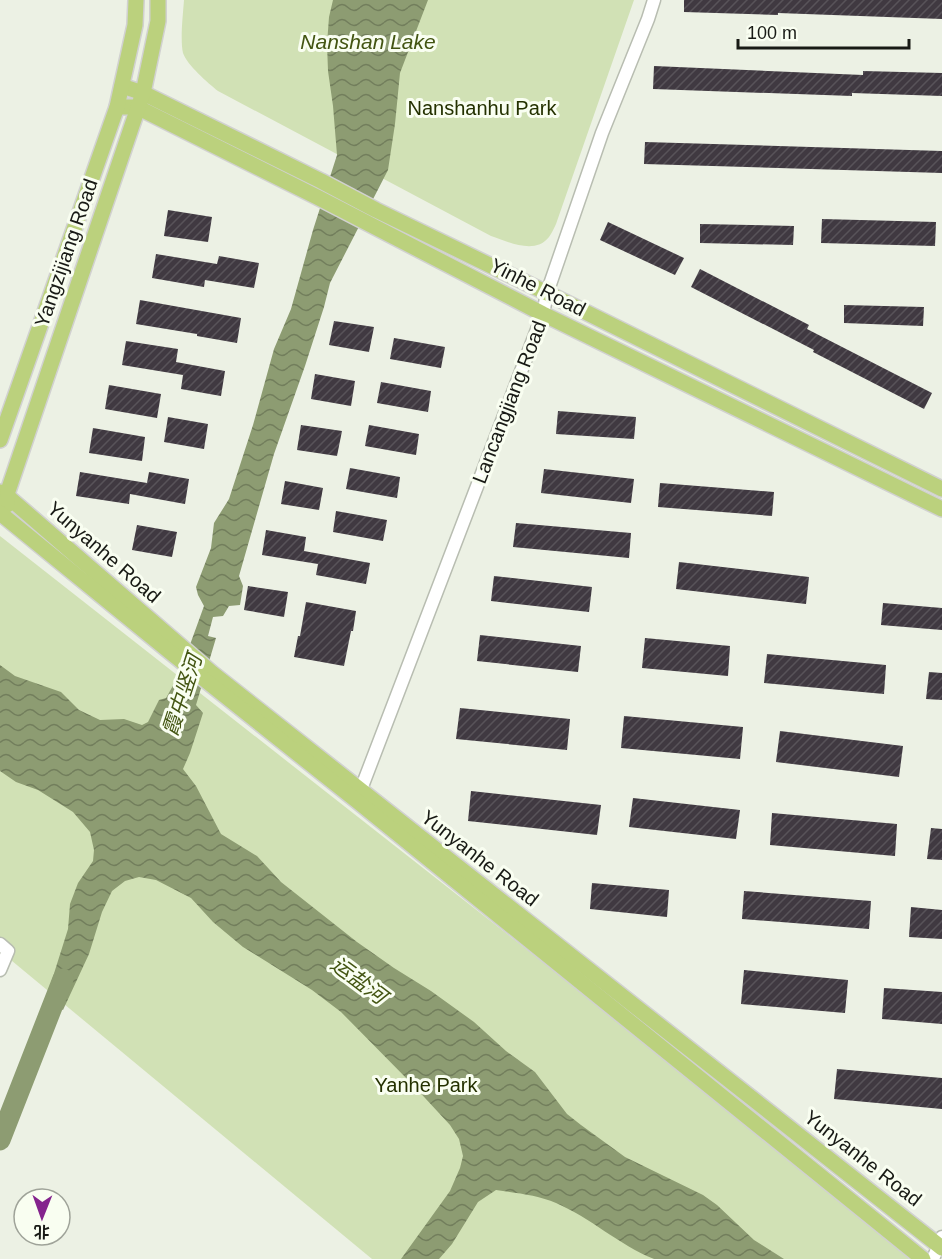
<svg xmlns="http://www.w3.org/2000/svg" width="942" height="1259" viewBox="0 0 942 1259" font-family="Helvetica,'Noto Sans SC',sans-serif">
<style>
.park{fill:#d1e1b5}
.water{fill:url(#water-waves)}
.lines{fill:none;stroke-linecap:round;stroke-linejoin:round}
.river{stroke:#8d9c72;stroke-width:21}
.building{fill:url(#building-hatch)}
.minor-casing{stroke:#b8bdb1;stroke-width:15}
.major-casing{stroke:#d1d1d0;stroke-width:18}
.minor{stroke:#fff;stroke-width:12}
.major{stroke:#bbd17d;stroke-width:15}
.labels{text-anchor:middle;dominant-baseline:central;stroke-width:6;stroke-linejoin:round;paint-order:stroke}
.park-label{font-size:20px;fill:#243100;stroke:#f9fef1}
.street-label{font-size:20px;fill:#181a15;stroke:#f9fef1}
.water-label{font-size:21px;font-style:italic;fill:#435512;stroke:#f9fef1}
</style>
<defs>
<pattern id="water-waves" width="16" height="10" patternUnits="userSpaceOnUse" patternTransform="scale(1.5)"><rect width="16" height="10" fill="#8d9c72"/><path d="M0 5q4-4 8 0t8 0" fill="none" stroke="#727e5c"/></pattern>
<pattern id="building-hatch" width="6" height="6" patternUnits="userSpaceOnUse" patternTransform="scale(1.5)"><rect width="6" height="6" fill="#403941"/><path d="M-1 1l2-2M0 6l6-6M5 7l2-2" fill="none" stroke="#585359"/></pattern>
</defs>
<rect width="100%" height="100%" fill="#ecf1e4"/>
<!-- park -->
<g class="park">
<path d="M184,0H634L556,224C554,228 552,233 549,237C535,255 509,242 491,236L218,91C208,83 187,65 183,53C180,40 183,14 184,0Z"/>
<path d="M0,536L911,1251L908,1259H372L0,951Z"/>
</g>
<!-- water -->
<path class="water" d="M333,0H428L400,73L395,124L388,170L330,283L324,307L305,366L274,454L239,576L243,586L240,605L229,606L223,616L213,617L208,636L216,638L196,705L203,713L190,753L183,769L196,786L221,834L257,856L281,882L357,942L394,968L431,991L474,1022L506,1051L535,1072L567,1114L581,1125L625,1157L703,1195L717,1205L754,1240L784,1259H654C619,1245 591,1218 556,1203C538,1195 516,1193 496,1190L478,1202L452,1244L439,1259H401L450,1191L460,1168L463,1156L459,1139L450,1125L413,1085L341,1012L312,990L243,947L213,922L191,898L156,880L139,877L125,881L112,891L102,912L89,954L63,1010L45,1002L68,929L70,904L78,883L93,861L94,850L90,832L73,812L38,790L16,782L0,771V665L15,676L61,692L79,710L100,720L124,719L142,725L148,722L159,700L166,698L179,675L204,606L198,595L196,587L211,548L214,523L229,499L253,425L274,349L291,309L313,230L337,155L333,106L328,71L327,44L329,17Z"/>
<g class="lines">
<!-- river -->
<path class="river" d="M0,1140L63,979"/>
</g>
<!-- building -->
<g class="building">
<path d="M684,0H942V19L778,13V15L684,12Z"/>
<path d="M654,66L863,75V71L942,73V96L852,93V96L653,89Z"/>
<path d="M645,142L942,151V173L644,164Z"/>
<path d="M168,210L212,217L208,242L164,236Z"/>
<path d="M822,219L936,222L935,246L821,243Z"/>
<path d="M608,222L684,258L675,275L600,240Z"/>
<path d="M700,224L794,226L793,245L700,243Z"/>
<path d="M156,254L217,264L219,256L259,263L254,288L205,280L204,287L152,278Z"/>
<path d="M700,269L809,325L807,329L932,393L924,409L813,352L814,350L691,287Z"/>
<path d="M140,300L241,318L237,343L197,336V334L136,324Z"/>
<path d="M844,305L924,307L923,326L844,323Z"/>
<path d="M334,321L374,327L369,352L329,345Z"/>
<path d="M394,338L445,347L441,368L390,359Z"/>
<path d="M126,341L178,349L176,362L225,371L221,396L181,389L183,375L122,365Z"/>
<path d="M315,374L355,381L351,406L311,399Z"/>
<path d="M381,382L431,391L428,412L377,403Z"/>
<path d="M109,385L161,394L157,418L105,409Z"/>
<path d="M558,411L636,417L634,439L556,434Z"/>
<path d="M168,417L208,424L204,449L164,442Z"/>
<path d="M301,425L342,431L337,456L297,450Z"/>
<path d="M369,425L419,434L416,455L365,446Z"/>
<path d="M93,428L145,437L142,461L89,453Z"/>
<path d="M350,468L400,477L397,498L346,489Z"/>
<path d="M544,469L634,479L631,503L541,493Z"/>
<path d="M80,472L147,483L149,472L189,479L185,504L130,494L129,504L76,496Z"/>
<path d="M285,481L323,488L319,510L281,504Z"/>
<path d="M660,483L774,492L772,516L658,507Z"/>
<path d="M336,511L387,520L383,541L333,532Z"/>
<path d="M516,523L631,533L629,558L513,547Z"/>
<path d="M137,525L177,532L172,557L132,550Z"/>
<path d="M266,530L306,537L304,551L370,563L366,584L316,575L318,564L262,555Z"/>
<path d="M679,562L809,577L806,604L676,589Z"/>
<path d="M494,576L592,587L589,612L491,601Z"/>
<path d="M248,586L288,592L284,617L244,610Z"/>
<path d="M306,602L356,611L353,631H351L344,666L294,657L298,636H300Z"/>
<path d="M883,603L942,608V630L881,625Z"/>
<path d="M480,635L581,646L578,672L477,661Z"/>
<path d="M645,638L730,646L728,676L642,668Z"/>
<path d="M767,654L886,665L884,694L764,683Z"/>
<path d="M929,672L942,673V700L926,699Z"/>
<path d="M460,708L570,719L567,750L456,739Z"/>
<path d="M624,716L743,727L740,759L621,748Z"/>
<path d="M780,731L903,746L899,777L776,762Z"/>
<path d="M471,791L601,805L597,835L468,821Z"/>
<path d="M633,798L740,810L736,839L629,827Z"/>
<path d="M772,813L897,824L895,856L770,845Z"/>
<path d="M931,828L942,829V860L927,859Z"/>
<path d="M592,883L669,890L667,917L590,909Z"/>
<path d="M744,891L871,901L869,929L742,919Z"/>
<path d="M911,907L942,910V939L909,937Z"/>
<path d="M744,970L848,980L845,1013L741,1004Z"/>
<path d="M884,988L942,992V1024L882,1019Z"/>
<path d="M837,1069L942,1078V1109L834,1099Z"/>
</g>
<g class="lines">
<!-- minor casing -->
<g class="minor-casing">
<g id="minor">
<path d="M358,797L543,314L547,293L602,133L648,19L654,0"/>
<path d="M0,944L8,951L0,970"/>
<path d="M933,1259L942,1237"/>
</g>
</g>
<!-- major casing -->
<g class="major-casing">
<g id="major">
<path d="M122,86L143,93L321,181L376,210L547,293L942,489"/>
<path d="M117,107H137L317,197L543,314L942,509"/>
<path d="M0,440L117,107L135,25L136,0"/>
<path d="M0,492L7,496L212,673L942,1248"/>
<path d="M7,505L8,491L143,93L158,21V0"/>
<path d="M0,513L175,656L357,801L923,1259"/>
</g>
</g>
<!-- minor -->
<use href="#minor" class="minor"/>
<!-- major -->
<use href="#major" class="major"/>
</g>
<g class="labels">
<!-- park labels -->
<g class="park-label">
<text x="482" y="108">Nanshanhu Park</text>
<text x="426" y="1085">Yanhe Park</text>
</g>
<!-- street labels -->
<g class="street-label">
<text transform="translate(66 253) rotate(-71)">Yangzijiang Road</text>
<text transform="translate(538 287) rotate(27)">Yinhe Road</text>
<text transform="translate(509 402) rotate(-69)">Lancangjiang Road</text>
<text transform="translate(104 552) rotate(41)">Yunyanhe Road</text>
<text transform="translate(480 858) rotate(38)">Yunyanhe Road</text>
<text transform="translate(863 1158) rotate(38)">Yunyanhe Road</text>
</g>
<!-- water labels -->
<g class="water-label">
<text x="368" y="41">Nanshan Lake</text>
<text transform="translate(182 695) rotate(-72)">霞中竖河</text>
<text transform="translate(359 980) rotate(37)">运盐河</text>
</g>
</g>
<!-- north arrow -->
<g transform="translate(42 1217) rotate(181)"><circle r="28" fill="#f9fef1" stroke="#9fa399" stroke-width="1.5"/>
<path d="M0-4.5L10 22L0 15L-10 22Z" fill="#84238d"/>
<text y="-9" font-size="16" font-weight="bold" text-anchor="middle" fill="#181a15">北</text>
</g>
<!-- scale -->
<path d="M738 39v9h171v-9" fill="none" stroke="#181a15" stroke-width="3"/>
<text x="747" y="39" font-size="18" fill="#181a15" stroke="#f9fef1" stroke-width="4.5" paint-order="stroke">100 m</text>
</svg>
